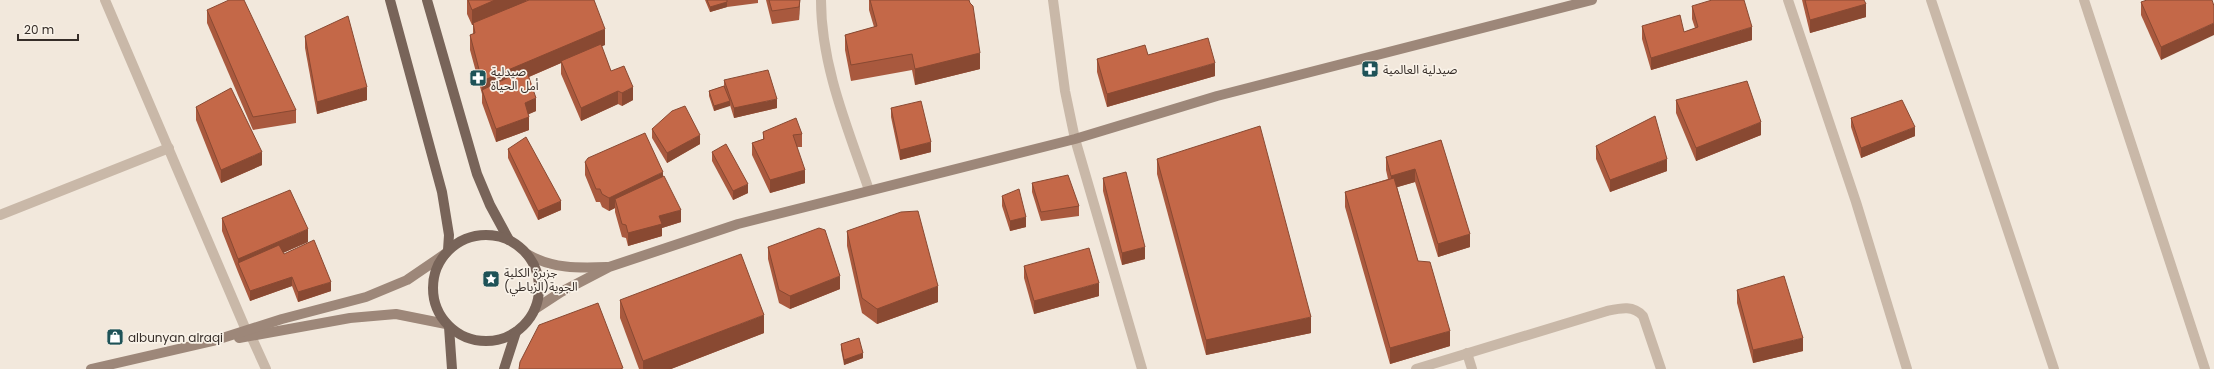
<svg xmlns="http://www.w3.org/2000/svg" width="2214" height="369" viewBox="0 0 2214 369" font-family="Poppins,'Noto Sans Arabic',sans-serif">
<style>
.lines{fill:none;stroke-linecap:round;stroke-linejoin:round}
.street{stroke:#c9b8a8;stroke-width:10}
.secondary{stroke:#9d8779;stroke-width:10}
.primary{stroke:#786459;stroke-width:10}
.wall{fill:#a9593e}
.shaded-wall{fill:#894932}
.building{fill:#c46848;stroke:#894932}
.labels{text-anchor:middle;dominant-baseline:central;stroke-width:3.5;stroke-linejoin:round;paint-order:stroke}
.poi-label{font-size:12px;fill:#362d28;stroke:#f9f2e8;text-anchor:start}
</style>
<rect width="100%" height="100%" fill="#f2e8dc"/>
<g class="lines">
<!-- street -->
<g class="street">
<path d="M105,0L246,330L251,336L266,369"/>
<path d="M821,0C821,66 848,129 869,190"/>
<path d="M1053,0L1065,91L1075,139L1142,369"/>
<path d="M1788,0L1856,202L1907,369"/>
<path d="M1931,0L2054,369"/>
<path d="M2084,0L2205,369"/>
<path d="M0,215L169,148"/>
<path d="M1467,353L1472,369"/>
<path d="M1416,369L1607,311C1621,308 1633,305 1643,316L1661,369"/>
</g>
<!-- secondary -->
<g class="secondary">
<path d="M527,254C552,269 579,268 607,267"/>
<path d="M535,309L561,292L609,267L738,224L1075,139L1217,96L1592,0"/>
<path d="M239,338L350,318L396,314L446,324"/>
<path d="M91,369L213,341L282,319L366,297L407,280L445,254"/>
</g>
<!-- primary -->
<g class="primary">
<path d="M390,0L442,192L449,235L448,250"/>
<path d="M427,0L477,174L490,205L509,240"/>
<circle cx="486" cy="288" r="53"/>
<path d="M449,327L452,369"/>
<path d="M504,369L516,332"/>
</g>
</g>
<!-- wall -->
<g class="wall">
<path d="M467,0H594L605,45L601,46L611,71L633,100L622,106L618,104L581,121L561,74V63L529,77L536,111L528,114L529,130L496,142L482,103V94L470,50V35L473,34V25H472L467,14Z"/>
<path d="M705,0H758V3L727,7L710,12Z"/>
<path d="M766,0H800L799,20L772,24Z"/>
<path d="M869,0H969L980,69L915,85L912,70L851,81L845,50V35L874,27L869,10Z"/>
<path d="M1802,0H1864L1866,17L1810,33Z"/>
<path d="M2212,0L2161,60L2141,15V2Z"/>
<path d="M1692,6L1752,40L1651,70L1642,39V26L1684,32L1695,28L1692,19Z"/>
<path d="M207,10L296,110V123L253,130L207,23Z"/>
<path d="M305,36L367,100L317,114L305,48Z"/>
<path d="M1148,55L1215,76L1107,107L1097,72V59Z"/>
<path d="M724,80L777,108L734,118L730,105L714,111L709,96V91L724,86Z"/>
<path d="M1676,100L1761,135L1696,161L1676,113Z"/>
<path d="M196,107L262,165L221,183L196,120Z"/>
<path d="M891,108L931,152L900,160L891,117Z"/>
<path d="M1851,118L1915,136L1861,158L1851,127Z"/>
<path d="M652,129L700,144L667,163L652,138Z"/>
<path d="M763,132L802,134V147H797L805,183L770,193L752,155V143L763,139Z"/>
<path d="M1441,140L1470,247L1438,257L1415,182L1397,187L1418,261L1450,346L1390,364L1345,207V192L1388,179L1386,170V157Z"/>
<path d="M1596,146L1667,171L1610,192L1596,159Z"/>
<path d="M508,149L561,210L538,220L508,158Z"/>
<path d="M712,152L748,193L733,200L712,161Z"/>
<path d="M1157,159L1311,333L1206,355L1157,174Z"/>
<path d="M585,162L663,176L681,222L662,228V236L628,246L626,238L622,237L615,212V208L609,211L602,207L600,202H596L585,175Z"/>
<path d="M1103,178L1145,259L1122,265L1103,191Z"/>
<path d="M1032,183L1079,206V216L1041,221L1032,192Z"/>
<path d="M1002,196L1026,227L1010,231L1002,206Z"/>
<path d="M222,218L308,242L283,253L331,291L298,302L292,286L250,301L238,272L222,231Z"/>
<path d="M847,231L938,302L877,324L862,313L847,246Z"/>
<path d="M768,247L840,289L790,309L779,303L768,259Z"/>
<path d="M1024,266L1099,296L1034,314L1024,278Z"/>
<path d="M1737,290L1803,351L1753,363L1737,303Z"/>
<path d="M620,300L764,333L671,369H639L620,318Z"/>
<path d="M841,344L863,358L844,365L841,349Z"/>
</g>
<!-- shaded-wall -->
<g class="shaded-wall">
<path d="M495,0H526V2L472,25V10Z"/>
<path d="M800,0L799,20V7Z"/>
<path d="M727,2V7L710,12V7Z"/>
<path d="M1866,4V17L1810,33V20Z"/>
<path d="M2214,23V35L2161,60V47Z"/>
<path d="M1752,27V40L1651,70V58Z"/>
<path d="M605,29V45L562,63L561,61V63L484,96L482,92V81Z"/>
<path d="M980,53V69L915,85V69Z"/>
<path d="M1215,63V76L1107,107V94Z"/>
<path d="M367,87V100L317,114V102Z"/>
<path d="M633,87V100L622,106V93Z"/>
<path d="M618,91V104L581,121V108Z"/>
<path d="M536,98V111L525,116V103Z"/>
<path d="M777,99V108L734,118V108Z"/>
<path d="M730,101V106L714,111V106Z"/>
<path d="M529,117V130L496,142V129Z"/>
<path d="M1761,122V135L1696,161V148Z"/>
<path d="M1915,127V136L1861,158V148Z"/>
<path d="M700,135V144L667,163V153Z"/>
<path d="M931,142V152L900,160V150Z"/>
<path d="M262,152V165L221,183V170Z"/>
<path d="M1667,159V171L1610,192V180Z"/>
<path d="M1415,169V182L1391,189V176Z"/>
<path d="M805,170V183L770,193V180Z"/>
<path d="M663,172V185L615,199V208L609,211V198Z"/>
<path d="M748,184V193L733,200V191Z"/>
<path d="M561,201V210L538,220V211Z"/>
<path d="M681,210V222L662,228V236L628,246V233L659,216Z"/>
<path d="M1026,217V227L1010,231V221Z"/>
<path d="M308,229V242L241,271L238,263V272V259Z"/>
<path d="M1470,234V247L1438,257V244Z"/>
<path d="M1145,247V259L1122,265V253Z"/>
<path d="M840,276V289L790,309V296Z"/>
<path d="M292,277V286L250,301V291Z"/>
<path d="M331,282V291L298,302V292Z"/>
<path d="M1099,283V296L1034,314V301Z"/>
<path d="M938,286V302L877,324V309Z"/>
<path d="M764,315V333L671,369H643V361Z"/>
<path d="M1311,317V333L1206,355V340Z"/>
<path d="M1450,331V346L1390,364V348Z"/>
<path d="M1803,338V351L1753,363V350Z"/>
<path d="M863,353V358L844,365V360Z"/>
</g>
<!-- building -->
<g class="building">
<path d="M229,0H244L296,110L253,117L207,10Z"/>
<path d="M468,0H495L472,10Z"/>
<path d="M529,0H594L605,29L482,81L470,35L475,33L473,23Z"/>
<path d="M707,0H727V2L710,7Z"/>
<path d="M769,0H800L799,7L772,11Z"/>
<path d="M870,0H969L970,3L973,6L980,53L915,69L912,54L851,65L845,35L877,26Z"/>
<path d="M1712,0H1744L1752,27L1651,58L1642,26L1680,15L1684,32L1698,27L1692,6Z"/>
<path d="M1805,0H1864L1866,4L1810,20Z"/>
<path d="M2147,0H2212L2214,6V23L2161,47L2141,2Z"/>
<path d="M348,16L367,87L317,102L305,36Z"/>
<path d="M1208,38L1215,63L1107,94L1097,59L1145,45L1148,55Z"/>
<path d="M601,44L611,71L624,66L633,87L622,93L618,91L581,108L561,61Z"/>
<path d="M526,69L536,98L525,103L529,117L496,129L482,90Z"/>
<path d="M768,70L777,99L734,108L724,80Z"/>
<path d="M1747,81L1761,122L1696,148L1676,100Z"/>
<path d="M724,86L730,101L714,106L709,91Z"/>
<path d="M231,88L262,152L221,170L196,107Z"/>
<path d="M1902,100L1915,127L1861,148L1851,118Z"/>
<path d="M921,101L931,142L900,150L891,108Z"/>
<path d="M685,106L700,135L667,153L652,129L672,111Z"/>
<path d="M1655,116L1667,159L1610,180L1596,146Z"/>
<path d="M796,118L802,134L793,135L805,170L770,180L752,143L764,139L763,132Z"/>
<path d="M1260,126L1311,317L1206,340L1157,159Z"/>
<path d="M645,133L663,172L609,198L602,194L600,189H596L585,162L588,158Z"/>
<path d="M526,137L561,201L538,211L508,149Z"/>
<path d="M1441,140L1470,234L1438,244L1415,169L1391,176L1386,157Z"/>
<path d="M726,144L748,184L733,191L712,152Z"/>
<path d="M1126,172L1145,247L1122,253L1103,178Z"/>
<path d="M1068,175L1079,206L1041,212L1032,183Z"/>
<path d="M664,176L681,210L659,216L662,224L628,233L626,225L622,224L615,199Z"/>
<path d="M1394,178L1418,261L1430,262L1450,331L1390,348L1345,192Z"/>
<path d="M1019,189L1026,217L1010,221L1002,196Z"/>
<path d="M290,190L308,229L238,259L222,218Z"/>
<path d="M918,211L938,286L877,309L862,298L847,231L901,212Z"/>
<path d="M819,228L825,230L840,276L790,296L779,290L768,247Z"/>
<path d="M314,240L331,282L298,292L292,277L250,291L238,263L279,245L284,254Z"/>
<path d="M1089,248L1099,283L1034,301L1024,266Z"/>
<path d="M741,254L764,315L643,361L620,300Z"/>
<path d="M1784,276L1803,338L1753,350L1737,290Z"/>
<path d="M598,303L623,368L620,369H519L520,362L539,325Z"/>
<path d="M859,338L863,353L844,360L841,344Z"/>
</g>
<!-- icons -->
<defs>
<g id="pharmacy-square" transform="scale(0.9)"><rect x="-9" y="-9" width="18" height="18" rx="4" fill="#1e5257" stroke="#f9f2e8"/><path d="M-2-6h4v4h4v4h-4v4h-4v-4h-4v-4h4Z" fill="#fff"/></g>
<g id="sight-square" transform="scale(0.9)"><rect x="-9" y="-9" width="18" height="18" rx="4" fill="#1e5257" stroke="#f9f2e8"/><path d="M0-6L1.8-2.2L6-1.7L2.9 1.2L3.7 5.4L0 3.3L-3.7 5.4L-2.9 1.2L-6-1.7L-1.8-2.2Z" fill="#fff"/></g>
<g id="shop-square" transform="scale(0.9)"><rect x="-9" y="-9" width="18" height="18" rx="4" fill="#1e5257" stroke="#f9f2e8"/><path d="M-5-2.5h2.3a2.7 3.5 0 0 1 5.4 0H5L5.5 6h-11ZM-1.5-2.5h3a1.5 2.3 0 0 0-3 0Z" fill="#fff"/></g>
</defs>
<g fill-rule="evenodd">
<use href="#pharmacy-square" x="1370" y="69"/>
<use href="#pharmacy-square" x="478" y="78"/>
<use href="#sight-square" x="491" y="279"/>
<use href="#shop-square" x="115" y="337"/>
</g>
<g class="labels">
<!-- poi labels -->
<g class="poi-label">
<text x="1383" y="69">صيدلية العالمية</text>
<text x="491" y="71">صيدلية<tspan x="491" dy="14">أمل الحياة</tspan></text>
<text x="504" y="272">جزيرة الكلية<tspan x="504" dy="14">الجوية(الزباطي)</tspan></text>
<text x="128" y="337">albunyan alraqi</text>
</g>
</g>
<!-- scale -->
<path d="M18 34v6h60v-6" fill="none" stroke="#362d28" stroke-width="2"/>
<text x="24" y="34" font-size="12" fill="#362d28" stroke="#f9f2e8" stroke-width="3" paint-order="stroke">20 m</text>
</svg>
